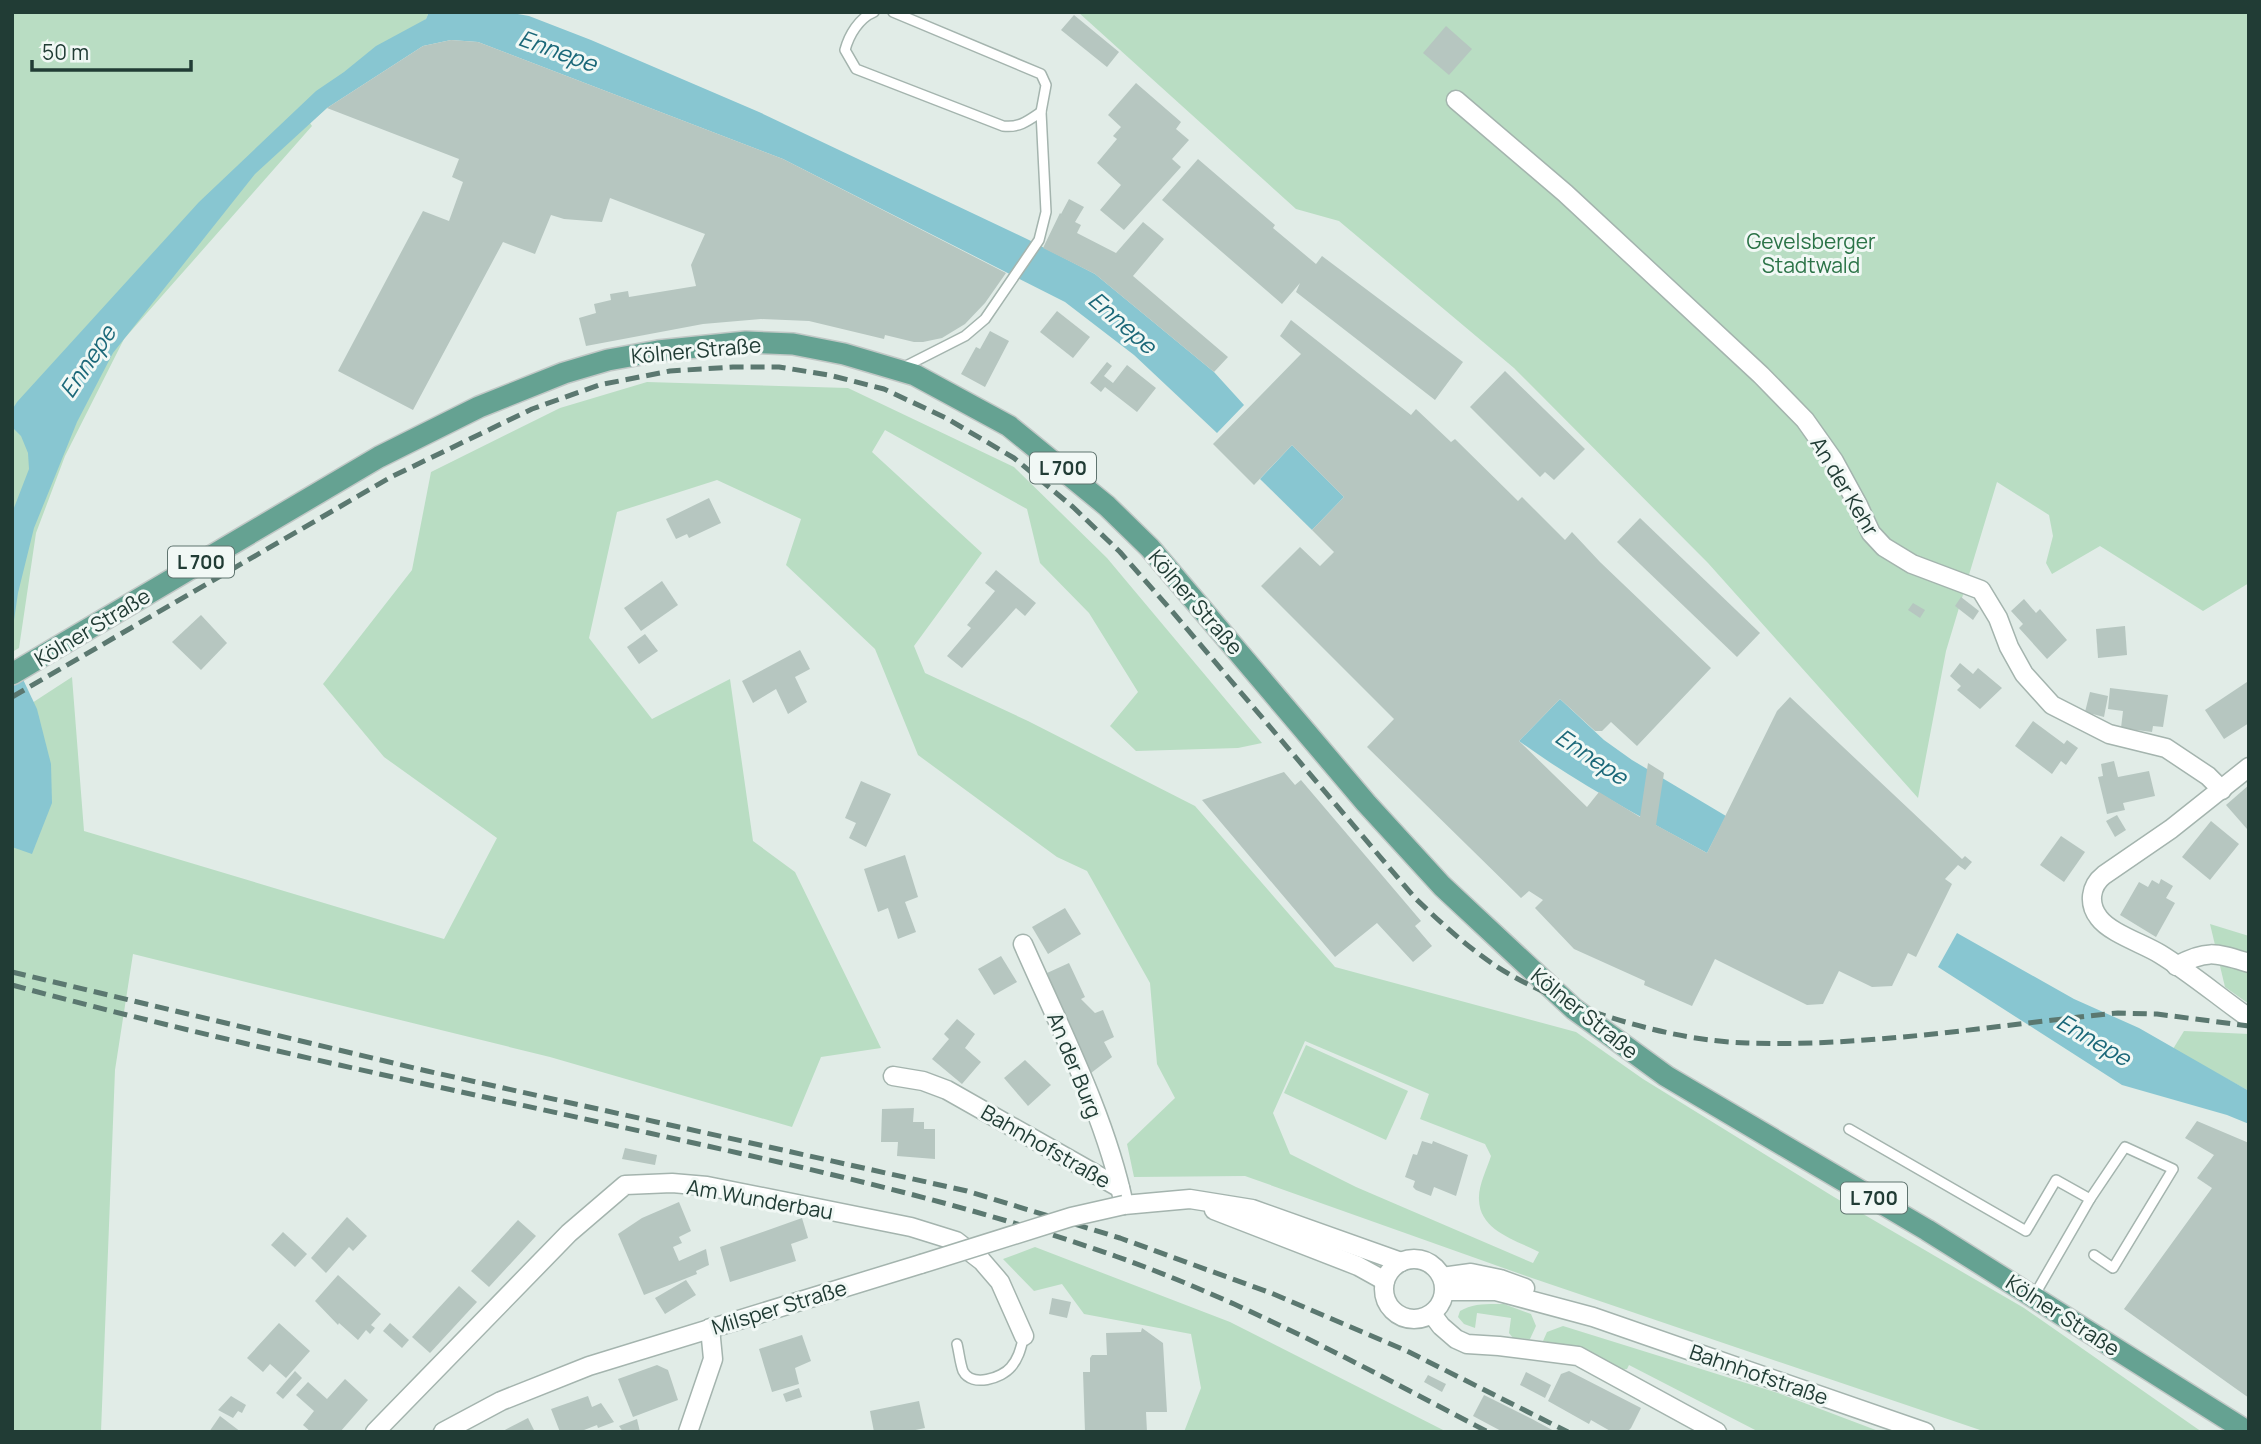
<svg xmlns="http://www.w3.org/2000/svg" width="2261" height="1444" viewBox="0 0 2261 1444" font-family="Manrope,sans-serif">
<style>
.green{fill:#b9ddc3;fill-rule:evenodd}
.water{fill:#88c6d1}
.building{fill:#b6c6c0}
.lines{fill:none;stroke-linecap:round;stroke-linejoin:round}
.lane-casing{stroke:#a4b4ae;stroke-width:12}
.street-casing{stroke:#a4b4ae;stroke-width:21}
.primary-casing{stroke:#c1c8c6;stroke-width:24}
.lane{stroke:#fff;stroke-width:9}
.street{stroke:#fff;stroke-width:18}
.primary{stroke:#65a292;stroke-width:21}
.rail{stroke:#5b7870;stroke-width:5;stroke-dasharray:14 7;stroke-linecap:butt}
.street-bridge-casing{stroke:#a4b4ae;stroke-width:21;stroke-linecap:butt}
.street-bridge{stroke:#fff;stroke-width:18}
.labels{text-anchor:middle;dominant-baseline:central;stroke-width:6;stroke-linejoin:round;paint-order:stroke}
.shield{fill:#f1f8f5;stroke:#5f746f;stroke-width:2}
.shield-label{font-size:19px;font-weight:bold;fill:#213c35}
.park-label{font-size:21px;fill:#2b7347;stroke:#f1f8f5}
.street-label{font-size:21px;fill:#213c35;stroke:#f1f8f5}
.water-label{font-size:23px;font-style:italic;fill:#1b6879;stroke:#f1f8f5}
</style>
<rect width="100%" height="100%" fill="#e1ece7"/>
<!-- green -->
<g class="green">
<path d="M12,12H429L426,19L310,123L312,126L124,339L65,456L36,533L19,648L12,652Z"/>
<path d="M1078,12H2249V583L2203,611L2100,546L2052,574L2046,563L2053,536L2049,515L1997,482L1946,651L1918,798L1708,563L1514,368L1339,221L1296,209Z"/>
<path d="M647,382L848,388L1014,467L1107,558L1262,743L1238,748L1136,751L1110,726L1138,692L1089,613L1040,563L1027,509L885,430L872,452L982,553L914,646L925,673L1028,721L1195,806L1335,967L1576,1032L1643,1079L1834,1197L2024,1308L2202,1432H1986L1526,1276L1245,1176L1134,1177L1127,1144L1175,1098L1157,1064L1150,983L1087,871L1057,857L918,755L875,649L786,565L801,519L717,480L617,512L589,638L652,719L730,679L753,841L795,872L881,1048L821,1057L792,1127L550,1057L133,954L115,1070L101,1432H12V716L72,677L84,831L444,939L497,838L384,757L323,684L412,570L431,472L560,408ZM1305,1041L1429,1094L1420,1119L1485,1144L1491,1156C1487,1169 1478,1186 1479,1200C1480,1231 1516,1240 1539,1252L1533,1263L1356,1187L1290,1154L1273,1113Z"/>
<path d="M2210,924L2249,936V1004L2225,987Z"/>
<path d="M2184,1031L2249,1034V1091L2173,1049Z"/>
<path d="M1306,1045L1408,1091L1386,1140L1284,1093Z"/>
<path d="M1035,1247L1230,1322L1447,1432H1184L1201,1388L1191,1334L1084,1314L1062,1284L1034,1291L1003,1259Z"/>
<path d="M1504,1304L1531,1314L1536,1326L1530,1339L1513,1338L1509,1333L1511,1318L1477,1313L1475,1328L1464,1324L1458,1317L1460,1311C1473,1303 1489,1304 1504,1304Z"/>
<path d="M1563,1326L1778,1393L1881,1432H1759L1629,1365L1627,1369L1621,1370L1580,1349L1543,1341L1547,1332Z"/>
</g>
<!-- water -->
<g class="water">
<path d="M429,12H506L529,16L591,40L759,112L1029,240L1095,274L1214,372L1244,405L1217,433L1134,355L1065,302L783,159L478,42L451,40L423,46L327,108L255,174L113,353L77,422L34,528L18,593L12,634V513L29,469L28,453L21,436L12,427V410L17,402L199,202L316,91L344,72L376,46L426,19Z"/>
<path d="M1292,445L1344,497L1312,530L1260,479Z"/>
<path d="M12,656L37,709L51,764L52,803L32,854L12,847Z"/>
<path d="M1560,699L1604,740L1632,760L1726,816L1707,853C1643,818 1578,784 1519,741Z"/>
<path d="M1957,933L2074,999L2139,1028L2249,1091V1124L2227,1115L2122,1085L1938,967Z"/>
</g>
<!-- building -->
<g class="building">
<path d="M1074,15L1119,52L1107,67L1061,30Z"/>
<path d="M1446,26L1472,49L1449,75L1423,53Z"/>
<path d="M451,40L478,42L783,159L1006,273L985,303L965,324L942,338L923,342H914L885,335L884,339L809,321L761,319L703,324L586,346L579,318L596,313L594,304L611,300L610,294L628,291L629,297L696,286L691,265L705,234L610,198L602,222L564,219L551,215L535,254L503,242L413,410L338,371L423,211L449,221L463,182L452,177L459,159L327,108L423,46Z"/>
<path d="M1136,83L1181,122L1176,129L1189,140L1172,159L1181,167L1124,230L1100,210L1121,185L1097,163L1117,139L1113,136L1121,127L1108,115Z"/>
<path d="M1198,159L1275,225L1273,228L1316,264L1322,256L1463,362L1435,400L1296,292L1300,283L1282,304L1162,200Z"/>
<path d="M1069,199L1084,207L1075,222L1081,225L1077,233L1116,253L1143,222L1164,239L1133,276L1228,357L1214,372L1095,274L1043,248L1060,213L1061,214Z"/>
<path d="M1057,311L1090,337L1073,358L1040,332Z"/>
<path d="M1291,320L1411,415L1416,409L1451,442L1455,439L1518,501L1522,497L1565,540L1572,532L1600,562L1711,668L1637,746L1611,722L1602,731H1595L1560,699L1519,741L1587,807L1599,792L1640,817L1648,763L1664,773L1656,825L1707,853L1777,711L1790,697L1962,859L1965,856L1972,862L1965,870L1958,865L1945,879L1952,884L1916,957L1908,953L1892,986L1872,987L1839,971L1823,1004L1807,1005L1715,959L1692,1006L1644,985L1645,981L1574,949L1535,908L1543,900L1529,891L1521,898L1367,747L1394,719L1261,586L1300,547L1320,566L1334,552L1312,530L1344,497L1292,445L1254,485L1213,444L1301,354L1280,336Z"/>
<path d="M990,331L1009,341L985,387L961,374L976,347L980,349Z"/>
<path d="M1107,362L1112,366L1104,376L1113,383L1127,365L1156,388L1137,412L1105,387L1101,392L1090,383Z"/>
<path d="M1505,371L1585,449L1554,480L1545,472L1540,477L1470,407Z"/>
<path d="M709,498L721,523L689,538L687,534L676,539L666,519Z"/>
<path d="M1640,518L1760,633L1737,657L1617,542Z"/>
<path d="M996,570L1036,603L1025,616L1016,608L962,668L947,656L971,628L967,625L995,591L985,583Z"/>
<path d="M662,581L678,605L641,631L624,608Z"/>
<path d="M1961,597L1979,611L1973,620L1955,606Z"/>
<path d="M2024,599L2036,613L2040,609L2067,640L2047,659L2019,628L2023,624L2011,611Z"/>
<path d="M1913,603L1925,610L1920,618L1908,610Z"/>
<path d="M201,615L227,643L201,670L172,642Z"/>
<path d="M2125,626L2127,655L2098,658L2096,629Z"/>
<path d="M645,634L658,651L639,664L627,647Z"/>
<path d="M800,650L810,669L795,677L807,702L788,714L776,689L753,703L742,681Z"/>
<path d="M1960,663L1973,674L1978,668L2002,688L1980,709L1957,690L1961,686L1950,676Z"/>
<path d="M2247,682L2249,723L2224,739L2205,710Z"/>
<path d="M2110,688L2168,695L2163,727L2153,726L2152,732L2121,728L2123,711L2108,709Z"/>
<path d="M2090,692L2108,696L2104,717L2085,712Z"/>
<path d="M2033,721L2064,744L2067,740L2078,748L2066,765L2061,761L2052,774L2015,746Z"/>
<path d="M2114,761L2118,777L2149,771L2155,796L2123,803L2125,810L2107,814L2098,777L2103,776L2101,764Z"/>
<path d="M1284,772L1295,785L1301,780L1421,921L1415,926L1432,946L1413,962L1377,923L1335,957L1202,800Z"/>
<path d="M861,781L891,794L866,847L849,838L856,823L845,818Z"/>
<path d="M2249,785V827L2247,829L2226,805Z"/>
<path d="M2117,815L2126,830L2115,837L2106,821Z"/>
<path d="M2211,821L2239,844L2210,880L2182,857Z"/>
<path d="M2061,836L2085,852L2064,882L2040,865Z"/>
<path d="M905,855L918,897L905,902L916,932L898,939L888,908L878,912L864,869Z"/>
<path d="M2161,879L2173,886L2166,898L2175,903L2156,937L2120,915L2139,882L2148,887L2152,880L2159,884Z"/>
<path d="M1065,908L1081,934L1048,954L1032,927Z"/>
<path d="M1001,956L1017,982L994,995L978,969Z"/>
<path d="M1069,963L1085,997L1081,999L1095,1013L1103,1010L1114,1037L1104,1042L1112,1057L1091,1073L1047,973Z"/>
<path d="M957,1019L975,1034L965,1048L981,1062L962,1084L932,1059L949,1039L944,1034Z"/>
<path d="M1025,1060L1051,1085L1028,1106L1004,1078Z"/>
<path d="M914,1108L913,1122H924V1129H935V1159L897,1156L898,1142H881L882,1109Z"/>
<path d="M2197,1121L2249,1143V1398L2124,1309L2212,1188L2197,1178L2214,1155L2185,1138Z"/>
<path d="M1422,1141L1432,1144L1433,1141L1468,1155L1456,1196L1434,1187L1431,1196L1416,1190L1413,1187L1415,1181L1405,1177L1413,1154L1417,1155Z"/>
<path d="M625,1148L657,1155L655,1165L622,1159Z"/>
<path d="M679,1202L691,1231L679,1237L682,1243L673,1247L679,1261L706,1249L709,1265L696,1271L697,1274L644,1295L618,1234L642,1218Z"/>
<path d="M347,1217L367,1236L353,1251L349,1247L326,1273L311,1258Z"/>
<path d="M802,1218L808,1238L791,1244L796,1261L730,1282L720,1247Z"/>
<path d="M518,1220L536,1236L489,1287L471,1271Z"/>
<path d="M283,1232L307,1254L295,1267L271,1245Z"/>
<path d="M338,1275L381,1314L371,1325L375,1328L370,1334L366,1330L358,1340L339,1323L338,1325L315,1301Z"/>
<path d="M686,1280L696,1295L665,1314L655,1298Z"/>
<path d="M459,1286L477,1302L430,1353L412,1337Z"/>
<path d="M1052,1298L1071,1302L1067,1318L1049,1314Z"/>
<path d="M279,1323L310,1351L286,1378L270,1364L263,1372L247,1358Z"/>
<path d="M390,1323L409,1340L402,1348L383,1331Z"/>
<path d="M1142,1328L1163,1343L1167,1412H1146L1147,1432H1085L1083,1372H1090V1358L1092,1355H1107L1106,1333L1141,1332Z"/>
<path d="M802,1335L811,1361L795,1368L799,1384L772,1392L759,1349Z"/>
<path d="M657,1365L668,1370L678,1400L633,1417L618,1379Z"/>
<path d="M295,1371L302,1378L283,1399L276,1393Z"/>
<path d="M1569,1371L1641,1408L1631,1428L1627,1432H1612L1591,1420L1589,1424L1548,1401L1561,1374Z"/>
<path d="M1526,1372L1551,1385L1545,1398L1520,1385Z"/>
<path d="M1428,1375L1446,1384L1442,1392L1424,1382Z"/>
<path d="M345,1379L368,1400L340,1432H311L303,1425L314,1411L296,1395L308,1382L327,1399Z"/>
<path d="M799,1388L802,1397L786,1402L783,1394Z"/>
<path d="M1484,1395L1532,1419L1556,1432H1503L1473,1416Z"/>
<path d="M231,1396L246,1405L242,1413L238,1411L233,1418L218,1410Z"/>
<path d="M588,1396L592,1407L601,1403L614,1422L598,1428L597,1425L579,1432H560L551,1409Z"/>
<path d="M919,1401L925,1428L906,1432H874L870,1411Z"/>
<path d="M220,1416L241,1432H209Z"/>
<path d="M528,1418L535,1432H501Z"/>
<path d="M637,1419L640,1432H623L619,1426Z"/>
</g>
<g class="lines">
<!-- lane casing -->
<g class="lane-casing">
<g id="lane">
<path d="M874,12C859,18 849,35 845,50L856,69L1003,126C1019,128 1028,121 1041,112"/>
<path d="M893,12L1041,74L1046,85L1041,112L1046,212L1039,240L985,319L965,336L902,368"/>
<path d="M1849,1129L2026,1231L2056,1180L2090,1199L2034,1296"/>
<path d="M2090,1199L2125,1147L2173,1169L2113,1268L2094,1255"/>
<path d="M957,1344C959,1352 960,1363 963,1371C972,1388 1002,1378 1011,1367C1019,1358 1021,1347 1024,1336"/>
</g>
</g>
<!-- street casing -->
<g class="street-casing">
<g id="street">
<path d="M1456,100L1565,193L1761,375L1805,420L1834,461L1858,505L1871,533L1884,547L1912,564L1981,590L1998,618L2009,647L2024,674L2052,705L2109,734L2166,748L2208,776L2222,790"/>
<path d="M2249,767L2171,829L2104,875C2090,886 2088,904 2099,918C2110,933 2144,944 2160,954C2191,973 2219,997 2249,1018"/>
<path d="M1023,944C1059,1026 1106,1117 1124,1205L1190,1199L1252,1209L1401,1262"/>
<path d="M2176,966C2207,949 2216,953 2249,963"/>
<path d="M893,1076L923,1081L947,1090L1120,1188"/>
<path d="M1214,1210L1358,1266L1385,1281"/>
<circle cx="1414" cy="1289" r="30"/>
<path d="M1442,1277L1471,1273L1500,1279L1525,1288"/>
<path d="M1445,1291H1496L1593,1317L1925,1432"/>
<path d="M1432,1314L1441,1326L1456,1339L1467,1344L1499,1346L1578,1356L1717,1432"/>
<path d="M375,1432L569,1233L625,1185L672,1183L707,1186L911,1227L956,1241L982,1261L1000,1282L1024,1336"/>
<path d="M443,1432L501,1401L589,1366L921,1264"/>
<path d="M688,1432L713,1359L710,1328"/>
</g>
</g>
<!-- primary casing -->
<g class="primary-casing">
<path id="primary" d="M12,674L379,457L479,407L564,373L608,360L658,351L746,342L793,344L844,354L915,375L1009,426L1107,506L1150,548L1366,803L1442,886L1574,1009L1666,1076L1927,1230L2248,1432"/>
</g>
<!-- lane -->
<use href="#lane" class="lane"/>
<!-- street -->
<use href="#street" class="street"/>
<!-- primary -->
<use href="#primary" class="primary"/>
<!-- rail -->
<g class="rail">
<path d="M12,697L391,477L532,409L599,385L670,371L733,367H779L829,375L884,389L946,418L1014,458L1073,507L1120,552L1171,610L1415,898C1440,922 1467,947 1496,966C1561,1008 1670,1041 1747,1043C1871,1047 1995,1025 2118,1013L2157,1014L2249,1026"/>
<path d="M12,972L427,1071L967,1191L1120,1238L1271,1293L1407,1351L1568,1432"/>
<path d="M12,985C222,1042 436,1086 649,1133C806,1168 963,1202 1115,1256C1245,1302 1366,1368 1488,1432"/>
</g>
<!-- street-bridge casing -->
<g class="street-bridge-casing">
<path id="street-bridge" d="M921,1264L1071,1217L1124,1205"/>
</g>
<!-- street-bridge -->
<use href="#street-bridge" class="street-bridge"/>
</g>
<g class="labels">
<!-- shield labels -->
<g class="shield">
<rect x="1030" y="452.5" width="66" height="31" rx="5"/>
<rect x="168" y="546.5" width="66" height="31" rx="5"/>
<rect x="1841" y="1182.5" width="66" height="31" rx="5"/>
</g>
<g class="shield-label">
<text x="1063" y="468">L 700</text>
<text x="201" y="562">L 700</text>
<text x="1874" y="1198">L 700</text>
</g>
<!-- park labels -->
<g class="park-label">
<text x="1811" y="241">Gevelsberger<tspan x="1811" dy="24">Stadtwald</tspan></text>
</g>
<!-- street labels -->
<g class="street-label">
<text transform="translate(696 350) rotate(-5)">Kölner Straße</text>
<text transform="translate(1845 486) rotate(59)">An der Kehr</text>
<text transform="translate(1196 602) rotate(49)">Kölner Straße</text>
<text transform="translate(92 627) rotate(-31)">Kölner Straße</text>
<text transform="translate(1585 1013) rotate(39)">Kölner Straße</text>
<text transform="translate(1075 1065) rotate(68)">An der Burg</text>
<text transform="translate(1046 1146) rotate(30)">Bahnhofstraße</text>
<text transform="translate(760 1199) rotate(10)">Am Wunderbau</text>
<text transform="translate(779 1307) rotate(-17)">Milsper Straße</text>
<text transform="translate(2063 1315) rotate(33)">Kölner Straße</text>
<text transform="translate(1759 1374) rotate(19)">Bahnhofstraße</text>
</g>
<!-- water labels -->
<g class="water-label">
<text transform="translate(558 50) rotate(20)">Ennepe</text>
<text transform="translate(1123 322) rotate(41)">Ennepe</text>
<text transform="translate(87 361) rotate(-56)">Ennepe</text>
<text transform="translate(1592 756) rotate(34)">Ennepe</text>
<text transform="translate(2094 1039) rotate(30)">Ennepe</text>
</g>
</g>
<!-- border -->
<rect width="2261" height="1444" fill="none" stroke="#213c35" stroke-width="28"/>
<!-- scale -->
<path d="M32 60v10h159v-10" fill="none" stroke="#213c35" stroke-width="3.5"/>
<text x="42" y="60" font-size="21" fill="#213c35" stroke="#f1f8f5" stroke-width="5" paint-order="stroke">50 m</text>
</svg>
